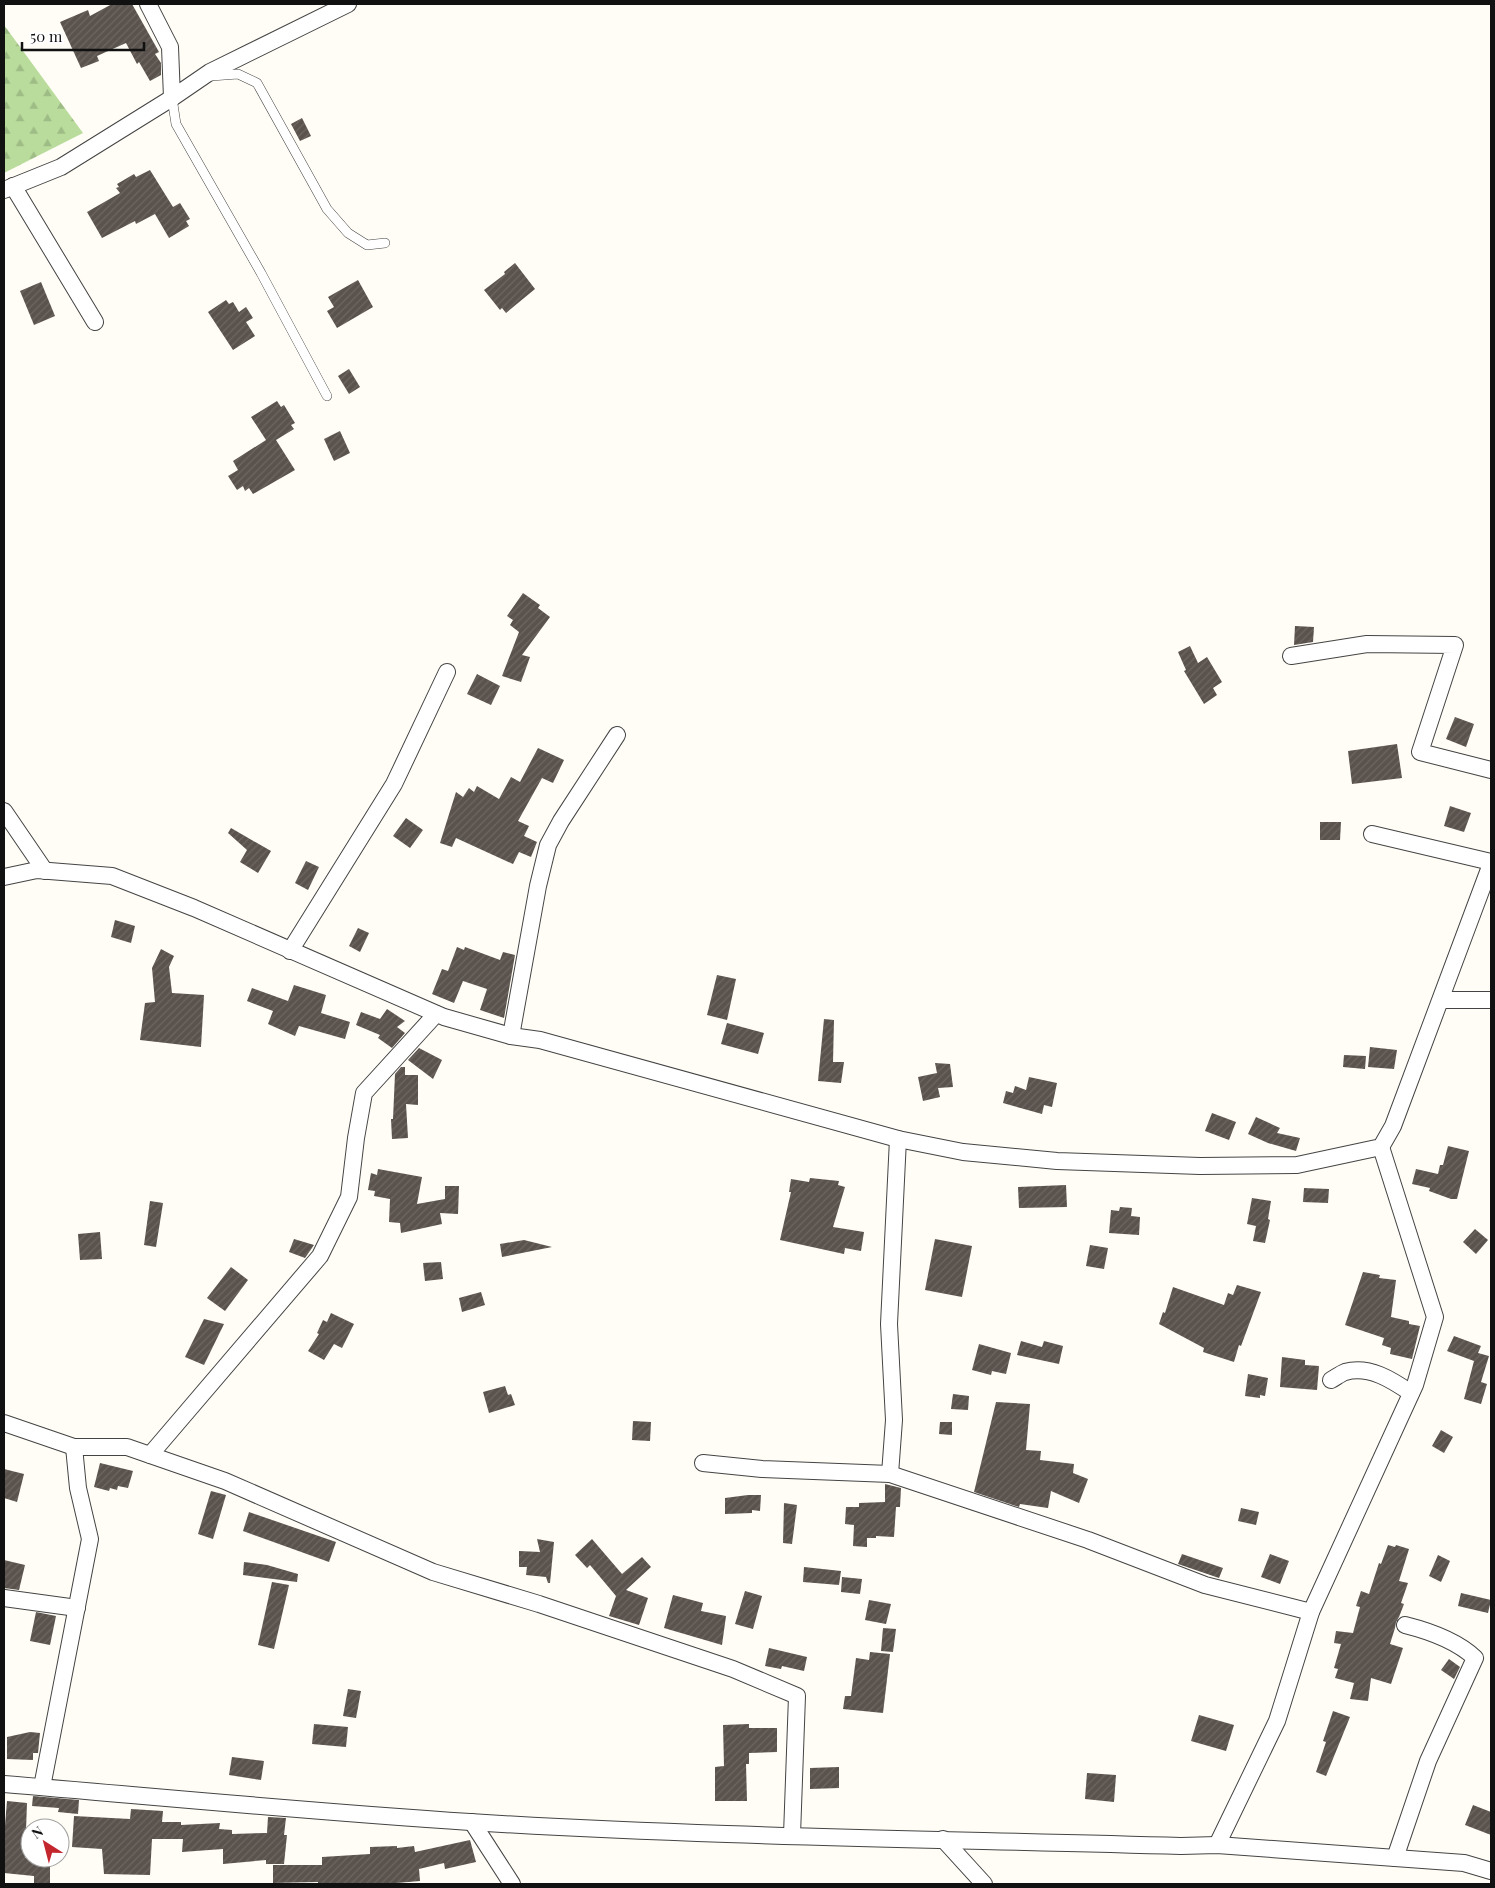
<svg xmlns="http://www.w3.org/2000/svg" width="1495" height="1888" viewBox="0 0 1495 1888" font-family="'Playfair Display',serif">
<style>
.forest{fill:url(#forest-firs)}
.building{fill:url(#building-hatch)}
.lines{fill:none;stroke-linecap:round;stroke-linejoin:round}
.lane-casing{stroke:#444;stroke-width:10}
.street-casing{stroke:#444;stroke-width:18}
.lane{stroke:#fff;stroke-width:9}
.street{stroke:#fff;stroke-width:16}
</style>
<defs>
<pattern id="forest-firs" width="22" height="20" patternUnits="userSpaceOnUse" patternTransform="scale(1.25)"><rect width="22" height="20" fill="#b9dc9c"/><path d="M5 1l3.5 6h-7zM16 11l3.5 6h-7z" fill="#9ebc85"/></pattern>
<pattern id="building-hatch" width="6" height="6" patternUnits="userSpaceOnUse" patternTransform="scale(1.25)"><rect width="6" height="6" fill="#5a524d"/><path d="M-1 1l2-2M0 6l6-6M5 7l2-2" fill="none" stroke="#6d6662"/></pattern>
</defs>
<rect width="100%" height="100%" fill="#fffdf5"/>
<!-- forest -->
<path class="forest" d="M4,25L83,133L4,173Z"/>
<!-- building -->
<g class="building">
<path d="M112,4H132L159,52L155,54L161,63V75L150,81L139,62L137,64L126,43L97,56L99,61L81,68L60,22L88,10L90,16Z"/>
<path d="M302,118L311,136L300,141L291,124Z"/>
<path d="M150,170L173,207L180,203L190,219L186,221L189,226L169,238L155,214L136,224L135,221L102,238L87,212L120,193L116,188L119,187L117,184L134,174L136,177Z"/>
<path d="M515,263L535,289L506,313L502,308L500,310L484,290L505,274L504,272Z"/>
<path d="M358,280L373,307L337,328L327,311L334,307L328,297Z"/>
<path d="M41,282L55,316L34,325L20,291Z"/>
<path d="M226,300L229,304L233,302L239,312L246,307L253,318L246,322L255,336L233,350L208,312Z"/>
<path d="M349,369L360,387L349,394L338,376Z"/>
<path d="M277,401L281,407L284,405L295,423L291,425L294,429L276,440L295,470L253,494L249,488L245,491L243,486L237,490L228,476L238,470L233,461L266,440L251,417Z"/>
<path d="M340,431L350,453L334,461L324,439Z"/>
<path d="M523,593L540,605L538,608L550,617L522,655L530,657L521,682L502,676L519,632L510,625L513,620L507,616Z"/>
<path d="M1295,626L1314,627L1313,642L1294,645Z"/>
<path d="M1190,646L1198,663L1207,657L1222,682L1213,688L1217,695L1204,704L1184,671L1186,670L1178,652Z"/>
<path d="M477,674L500,686L491,705L467,694Z"/>
<path d="M1455,717L1474,724L1466,747L1446,739Z"/>
<path d="M1397,744L1402,778L1352,784L1348,751Z"/>
<path d="M538,748L564,760L553,783L542,778L518,821L529,826L524,836L537,842L531,857L519,852L513,864L456,838L452,847L440,843L456,792L463,797L469,788L474,792L477,786L499,799L511,777L520,782Z"/>
<path d="M1450,806L1471,813L1464,832L1444,826Z"/>
<path d="M406,818L423,830L410,848L393,836Z"/>
<path d="M1320,822H1341L1340,840H1320Z"/>
<path d="M231,828L271,851L258,873L240,862L247,850L228,833Z"/>
<path d="M306,861L319,867L308,890L295,883Z"/>
<path d="M115,920L135,926L131,943L111,937Z"/>
<path d="M358,928L369,933L360,952L349,946Z"/>
<path d="M457,947L464,950L465,947L500,960L503,952L515,955L504,1018L480,1010L487,989L463,981L454,1003L432,994L442,969L448,971Z"/>
<path d="M161,949L174,956L169,967L172,993L204,995L201,1047L140,1040L145,1003L155,1002L152,968Z"/>
<path d="M717,975L736,979L727,1020L707,1015Z"/>
<path d="M294,985L326,995L321,1013L350,1022L345,1039L299,1026L295,1036L268,1024L273,1011L247,1001L252,988L288,1001Z"/>
<path d="M387,1009L405,1021L397,1027L405,1033L392,1048L378,1038L380,1035L356,1025L361,1012L380,1019Z"/>
<path d="M824,1019L834,1020L833,1062H844L841,1083L818,1081Z"/>
<path d="M727,1023L764,1033L758,1054L721,1044Z"/>
<path d="M1370,1047L1397,1050L1394,1069L1368,1067Z"/>
<path d="M419,1048L442,1060L433,1079L408,1060Z"/>
<path d="M1344,1055L1366,1056L1365,1069L1343,1067Z"/>
<path d="M935,1063L950,1064L953,1087L938,1088L940,1097L923,1101L918,1077L937,1073Z"/>
<path d="M401,1067H405V1075H418V1105L406,1104L408,1138L392,1139L391,1119H393L395,1074Z"/>
<path d="M1029,1077L1057,1083L1052,1107L1044,1105L1042,1114L1003,1103L1006,1091L1013,1093L1015,1086L1026,1090Z"/>
<path d="M1212,1113L1236,1122L1229,1140L1205,1131Z"/>
<path d="M1256,1117L1280,1128L1277,1133L1300,1138L1296,1151L1268,1143L1248,1134Z"/>
<path d="M1448,1146L1469,1151L1457,1199H1451L1429,1191L1430,1188L1412,1184L1416,1169L1438,1174L1440,1165H1443Z"/>
<path d="M378,1169L422,1177L417,1204L445,1199V1186H459L458,1214L440,1213L442,1224L401,1233L400,1223L389,1222L390,1199L374,1196L375,1191L368,1190L371,1173L377,1175Z"/>
<path d="M810,1178L839,1181L838,1185L845,1187L833,1227L864,1232L861,1251L845,1248L844,1254L780,1240L791,1192H789L791,1179L809,1182Z"/>
<path d="M1066,1185L1067,1207L1019,1208L1018,1187Z"/>
<path d="M1304,1188L1329,1189L1328,1203L1303,1202Z"/>
<path d="M1252,1198L1271,1201L1268,1219L1270,1220L1265,1243L1253,1241L1256,1226L1247,1224Z"/>
<path d="M150,1201L163,1203L156,1247L144,1245Z"/>
<path d="M1120,1207L1132,1208L1131,1216L1140,1217L1139,1235L1109,1233L1111,1210L1119,1211Z"/>
<path d="M1475,1229L1488,1240L1476,1254L1463,1242Z"/>
<path d="M100,1232L102,1259L80,1260L78,1234Z"/>
<path d="M294,1239L314,1245L305,1258L289,1252Z"/>
<path d="M935,1239L972,1246L962,1297L925,1290Z"/>
<path d="M524,1240L552,1247L502,1257L500,1244Z"/>
<path d="M1090,1245L1108,1248L1104,1269L1086,1266Z"/>
<path d="M441,1262L443,1279L425,1281L423,1263Z"/>
<path d="M231,1267L248,1280L225,1311L207,1298Z"/>
<path d="M1363,1272L1380,1275L1379,1278L1396,1280L1391,1317L1409,1321V1324L1420,1326L1412,1359L1390,1354L1391,1348L1382,1345L1384,1338L1345,1325Z"/>
<path d="M1237,1285L1261,1292L1241,1346L1239,1345L1234,1362L1203,1352L1204,1348L1159,1324L1163,1312L1165,1313L1173,1287L1224,1305L1228,1293L1233,1295Z"/>
<path d="M481,1292L485,1305L462,1312L459,1298Z"/>
<path d="M331,1313L354,1324L342,1348L334,1344L324,1360L308,1351L319,1334L317,1333L323,1320L327,1322Z"/>
<path d="M204,1319L224,1324L204,1365L185,1357Z"/>
<path d="M1454,1336L1481,1346L1478,1353L1489,1356L1481,1382L1487,1384L1481,1404L1464,1399L1474,1361L1447,1351Z"/>
<path d="M1021,1341L1042,1347L1044,1341L1063,1346L1059,1364L1017,1355Z"/>
<path d="M979,1344L1011,1353L1006,1374L992,1371L991,1375L972,1370Z"/>
<path d="M1282,1357L1305,1360V1365L1319,1366L1317,1390L1280,1387Z"/>
<path d="M1248,1374L1268,1378L1265,1396L1260,1395V1398L1245,1396Z"/>
<path d="M505,1386L508,1395L511,1394L515,1405L489,1413L483,1392Z"/>
<path d="M953,1394L969,1396L968,1410L951,1409Z"/>
<path d="M996,1402L1030,1404L1026,1450L1041,1451L1040,1460L1074,1464L1073,1473L1088,1479L1079,1503L1051,1491L1048,1508L1020,1504L1019,1507L974,1492Z"/>
<path d="M633,1421L651,1422L650,1441L632,1440Z"/>
<path d="M940,1422H952V1435L939,1434Z"/>
<path d="M1441,1430L1453,1437L1444,1453L1432,1446Z"/>
<path d="M100,1463L133,1471L128,1488L118,1486L117,1490L110,1488L109,1491L94,1487Z"/>
<path d="M4,1469L24,1474L17,1502L4,1498Z"/>
<path d="M885,1484L901,1488L900,1507H896L894,1537L876,1536V1538H867V1547L853,1546L854,1525L845,1524L846,1507H859V1503L885,1502Z"/>
<path d="M211,1491L226,1495L213,1539L198,1534Z"/>
<path d="M748,1495H761L760,1511L752,1510V1513L725,1514V1498Z"/>
<path d="M784,1503L797,1505L792,1544L783,1543Z"/>
<path d="M1241,1508L1259,1512L1256,1525L1238,1521Z"/>
<path d="M249,1512L336,1542L329,1562L243,1531Z"/>
<path d="M537,1539L554,1542L550,1583H548L546,1577L526,1575L527,1567H519V1551L540,1552Z"/>
<path d="M592,1539L622,1574L642,1557L651,1567L626,1590L648,1598L639,1625L609,1616L616,1596L590,1565L587,1568L575,1555Z"/>
<path d="M1388,1545L1395,1547L1396,1545L1409,1549L1399,1581L1408,1583L1401,1603L1404,1604L1399,1617L1396,1622L1395,1628L1390,1644L1403,1648L1391,1684L1371,1678L1368,1701L1350,1699L1354,1683L1335,1678L1338,1669L1334,1668L1341,1644L1334,1643L1336,1631L1353,1633L1360,1607L1356,1606L1361,1591L1369,1594L1379,1563L1381,1564Z"/>
<path d="M1182,1554L1223,1568L1219,1578L1178,1564Z"/>
<path d="M1270,1554L1289,1561L1280,1584L1261,1577Z"/>
<path d="M1438,1555L1450,1561L1441,1582L1429,1576Z"/>
<path d="M4,1560L25,1565L19,1590L4,1588Z"/>
<path d="M244,1562L267,1565L298,1574L297,1582L243,1575Z"/>
<path d="M804,1567L841,1571L839,1585L803,1582Z"/>
<path d="M842,1577L862,1579L860,1594L841,1592Z"/>
<path d="M272,1582L289,1585L274,1649L258,1645Z"/>
<path d="M745,1591L762,1596L753,1629L735,1624Z"/>
<path d="M1461,1593L1491,1600L1488,1613L1458,1606Z"/>
<path d="M673,1595L703,1603L701,1611L726,1616L722,1645L664,1628Z"/>
<path d="M869,1600L891,1604L886,1624L865,1620Z"/>
<path d="M36,1612L56,1616L50,1645L30,1641Z"/>
<path d="M883,1628L896,1629L893,1652L881,1651Z"/>
<path d="M769,1648L807,1657L804,1671L782,1666L781,1669L765,1666Z"/>
<path d="M870,1652L890,1654L883,1713L843,1709L845,1696H851L856,1658L869,1660Z"/>
<path d="M1449,1659L1460,1667L1454,1679L1441,1670Z"/>
<path d="M348,1689L361,1691L356,1718L343,1716Z"/>
<path d="M1333,1711L1350,1717L1326,1776L1316,1772L1326,1742L1323,1741Z"/>
<path d="M1199,1715L1234,1725L1226,1751L1191,1741Z"/>
<path d="M314,1724L348,1727L346,1747L312,1744Z"/>
<path d="M749,1724V1728H777V1752L749,1753V1764H746L747,1801H715V1767L724,1766L723,1725Z"/>
<path d="M30,1732L40,1733L38,1753H33V1760L7,1759V1737Z"/>
<path d="M232,1757L264,1761L261,1780L229,1775Z"/>
<path d="M839,1767V1788L810,1789V1768Z"/>
<path d="M1087,1773L1116,1775L1114,1802L1085,1799Z"/>
<path d="M33,1796L79,1800L78,1814L58,1812L59,1808L32,1806Z"/>
<path d="M7,1801L27,1803L25,1858H50V1884H34V1876L4,1873V1837Z"/>
<path d="M1473,1805L1491,1812V1835L1465,1825Z"/>
<path d="M131,1809L163,1811L162,1822H181V1825L220,1823L219,1829L232,1830V1834L267,1833L268,1817L286,1818L284,1835H287L284,1864H266V1860L223,1864V1849L182,1852L183,1839H152L150,1875L104,1874L102,1849L72,1847L74,1816L130,1819Z"/>
<path d="M470,1840L476,1862L445,1869L444,1863L419,1869L420,1881L385,1884H318V1882L273,1883V1865H322V1857L370,1854V1847L397,1846V1848L414,1846L415,1852Z"/>
</g>
<g class="lines">
<!-- lane casing -->
<g class="lane-casing">
<g id="lane">
<path d="M211,76L238,74L257,83L327,209L348,233L367,245L385,243"/>
<path d="M172,98L176,124L261,273L327,396"/>
</g>
</g>
<!-- street casing -->
<g class="street-casing">
<g id="street">
<path d="M148,4L170,47L172,98L210,72L348,4"/>
<path d="M13,186L95,322"/>
<path d="M4,190L61,167L172,98"/>
<path d="M1291,656L1367,644L1455,645L1420,752L1491,770"/>
<path d="M4,811L45,871"/>
<path d="M1372,834L1491,862"/>
<path d="M4,877L37,870L112,876L194,908L444,1017L511,1036L540,1040L898,1139L963,1152L1057,1161L1200,1166L1297,1165L1381,1147L1393,1126L1491,864"/>
<path d="M290,951L394,784L447,672"/>
<path d="M1441,1000H1491"/>
<path d="M511,1036L538,886L548,845L561,821L617,735"/>
<path d="M1331,1380C1335,1378 1340,1374 1345,1372C1369,1365 1392,1380 1411,1393"/>
<path d="M4,1423L74,1447H127L150,1455L225,1481L433,1572L539,1604L733,1669L797,1696L792,1835"/>
<path d="M150,1455L320,1256L349,1197L356,1138L364,1093L436,1014"/>
<path d="M703,1463L762,1469L890,1474L1088,1540L1205,1585L1311,1612"/>
<path d="M890,1474L894,1420L889,1324L898,1139"/>
<path d="M4,1598L77,1608"/>
<path d="M4,1784C159,1797 315,1812 470,1822C707,1837 944,1839 1181,1846L1217,1845L1464,1863L1491,1871"/>
<path d="M42,1787L90,1539L78,1488L74,1447"/>
<path d="M472,1822L512,1884"/>
<path d="M943,1839L984,1884"/>
<path d="M1217,1845L1277,1721L1311,1612L1415,1385L1435,1317L1381,1147"/>
<path d="M1395,1858L1428,1761L1475,1658C1456,1640 1429,1631 1405,1625"/>
</g>
</g>
<!-- lane -->
<use href="#lane" class="lane"/>
<!-- street -->
<use href="#street" class="street"/>
</g>
<!-- border -->
<rect width="1495" height="1888" fill="none" stroke="#111111" stroke-width="10"/>
<!-- north arrow -->
<g transform="translate(45 1843) rotate(324)"><circle r="24" fill="#ffffff" stroke="#a0a0a0"/>
<path d="M0-4L9 19L0 12L-9 19Z" fill="#c4262e"/>
<text y="-8" font-size="14" font-weight="bold" text-anchor="middle" fill="#111111">N</text>
</g>
<!-- scale -->
<path d="M22 42v8h122v-8" fill="none" stroke="#111111" stroke-width="2.5"/>
<text x="30" y="42" font-size="15" fill="#111111" stroke="#ffffff" stroke-width="4" paint-order="stroke">50 m</text>
</svg>
